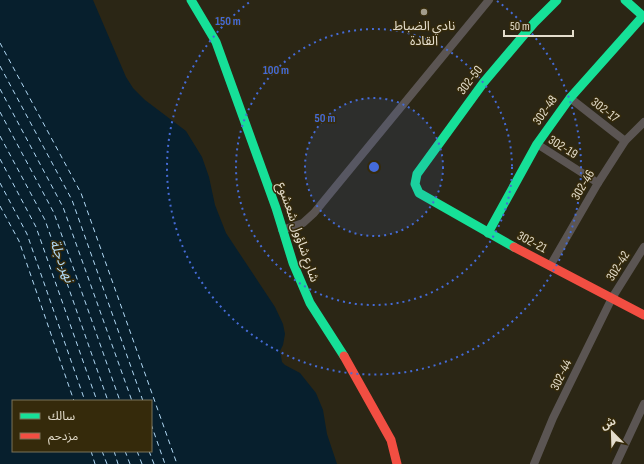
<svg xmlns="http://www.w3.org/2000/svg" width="644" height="464" viewBox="0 0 644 464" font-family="'Sofia Sans Condensed','Noto Sans Arabic',sans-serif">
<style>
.water{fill:#071f2d;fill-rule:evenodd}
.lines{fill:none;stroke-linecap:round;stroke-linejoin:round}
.ferry{stroke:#b0d8f4;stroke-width:1;stroke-dasharray:5 4;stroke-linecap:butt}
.street{stroke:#5b5553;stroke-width:8}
.fast{stroke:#16e098;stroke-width:9}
.jam{stroke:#f24e42;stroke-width:9}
.ring{fill:none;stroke:#456bd6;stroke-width:2;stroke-dasharray:2 4}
.poi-dot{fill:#a39d8c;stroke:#352a0b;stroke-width:1.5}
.labels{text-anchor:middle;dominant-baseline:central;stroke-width:3;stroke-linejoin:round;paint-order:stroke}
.poi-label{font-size:13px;fill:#e4ddcc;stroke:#352a0b}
.street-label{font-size:13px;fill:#e4ddcc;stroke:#352a0b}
.water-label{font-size:14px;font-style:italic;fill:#b0d8f4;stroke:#352a0b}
.centre{fill:#456bd6;stroke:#352a0b;stroke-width:2}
.ring-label{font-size:12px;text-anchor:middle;font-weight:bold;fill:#456bd6;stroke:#352a0b;stroke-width:3;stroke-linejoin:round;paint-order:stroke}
</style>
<rect width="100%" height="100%" fill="#2b2615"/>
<!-- water -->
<path class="water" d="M0,0H93L126,77L133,88L145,100L186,131L202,157L209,177L215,205L226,233L275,307L283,324L285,334L283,345L280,351L282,362L285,365L300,373L316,393L323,410L327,434L337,464H0ZM13,401H151V451H13Z"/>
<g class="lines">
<!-- ferry -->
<g class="ferry">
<path d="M0,43L81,193L177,464"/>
<path d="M0,66L72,200L143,401"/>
<path d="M0,89L63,207L132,401"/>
<path d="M0,112L54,213L120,401"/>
<path d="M0,136L45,220L108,401"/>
<path d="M0,159L36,227L97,401"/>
<path d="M0,183L27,234L85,401"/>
<path d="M0,206L19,241L74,401"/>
<path d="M151,424L165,464"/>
<path d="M91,451L95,464"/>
<path d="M102,451L107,464"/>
<path d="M114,451L118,464"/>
<path d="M125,451L130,464"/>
<path d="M137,451L142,464"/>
<path d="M149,451L154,464"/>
</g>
<!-- street -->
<g class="street">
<path d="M570,98L625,141"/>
<path d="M537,144L598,183"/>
<path d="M282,230L303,223L314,213L489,0"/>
<path d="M550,266L598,183L625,141L644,122"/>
<path d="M534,464L553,418L612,298L644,247"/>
<path d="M616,464L644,404"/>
</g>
<!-- fast -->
<g class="fast">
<path d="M191,0L216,42L276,208L293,263L310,303L344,356"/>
<path d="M625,0L644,17"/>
<path d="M488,233L537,144L570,98L643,16"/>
<path d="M514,247L419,193L415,184L417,174L484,82L534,23L557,0"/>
</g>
<!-- jam -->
<g class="jam">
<path d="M514,247L644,315"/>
<path d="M344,356L391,440L397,464"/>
</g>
</g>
<!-- distance rings -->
<circle cx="374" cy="167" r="69" fill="#456bd6" fill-opacity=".12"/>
<g class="ring">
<circle cx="374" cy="167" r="69"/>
<circle cx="374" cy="167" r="138"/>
<path d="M497 1A207 207 0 1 1 251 1"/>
</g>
<!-- markers -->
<circle class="poi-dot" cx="424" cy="12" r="4"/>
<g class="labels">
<!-- poi labels -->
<g class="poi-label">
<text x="424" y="26">نادي الضباط<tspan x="424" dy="15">القادة</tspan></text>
</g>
<!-- street labels -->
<g class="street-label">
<text transform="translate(470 80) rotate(-52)">302-50</text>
<text transform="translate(545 110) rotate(-55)">302-48</text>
<text transform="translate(605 110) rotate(38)">302-17</text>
<text transform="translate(563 147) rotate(32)">302-19</text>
<text transform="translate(583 185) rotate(-59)">302-46</text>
<text transform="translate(298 232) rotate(71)">شارع شاؤول شعشوع</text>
<text transform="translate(532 242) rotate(28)">302-21</text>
<text transform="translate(618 266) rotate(-58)">302-42</text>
<text transform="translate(561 375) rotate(-64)">302-44</text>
</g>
<!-- water labels -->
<g class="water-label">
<text transform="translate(62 261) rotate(69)">نهر دجلة</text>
</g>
</g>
<circle cx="374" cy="167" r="6" class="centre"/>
<g class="ring-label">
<text x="228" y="25">150 m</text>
<text x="276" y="74">100 m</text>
<text x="325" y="122">50 m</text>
</g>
<!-- legend -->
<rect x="12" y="400" width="140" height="52" fill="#352a0b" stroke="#7b7258"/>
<rect x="20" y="413" width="20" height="6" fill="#16e098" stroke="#7b7258"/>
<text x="48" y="420" font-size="12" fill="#e4ddcc">سالك</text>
<rect x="20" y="433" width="20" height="6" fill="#f24e42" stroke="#7b7258"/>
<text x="48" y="440" font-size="12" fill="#e4ddcc">مزدحم</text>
<!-- north arrow -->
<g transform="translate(612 432) rotate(337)" stroke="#352a0b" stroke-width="3" paint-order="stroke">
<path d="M0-3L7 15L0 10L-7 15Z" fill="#e4ddcc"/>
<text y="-6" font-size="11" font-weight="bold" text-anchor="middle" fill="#e4ddcc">ش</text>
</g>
<!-- scale -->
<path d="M504 30v6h69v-6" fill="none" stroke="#e4ddcc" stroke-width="2"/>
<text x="510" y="30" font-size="12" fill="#e4ddcc" stroke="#352a0b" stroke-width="3" paint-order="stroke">50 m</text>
</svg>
